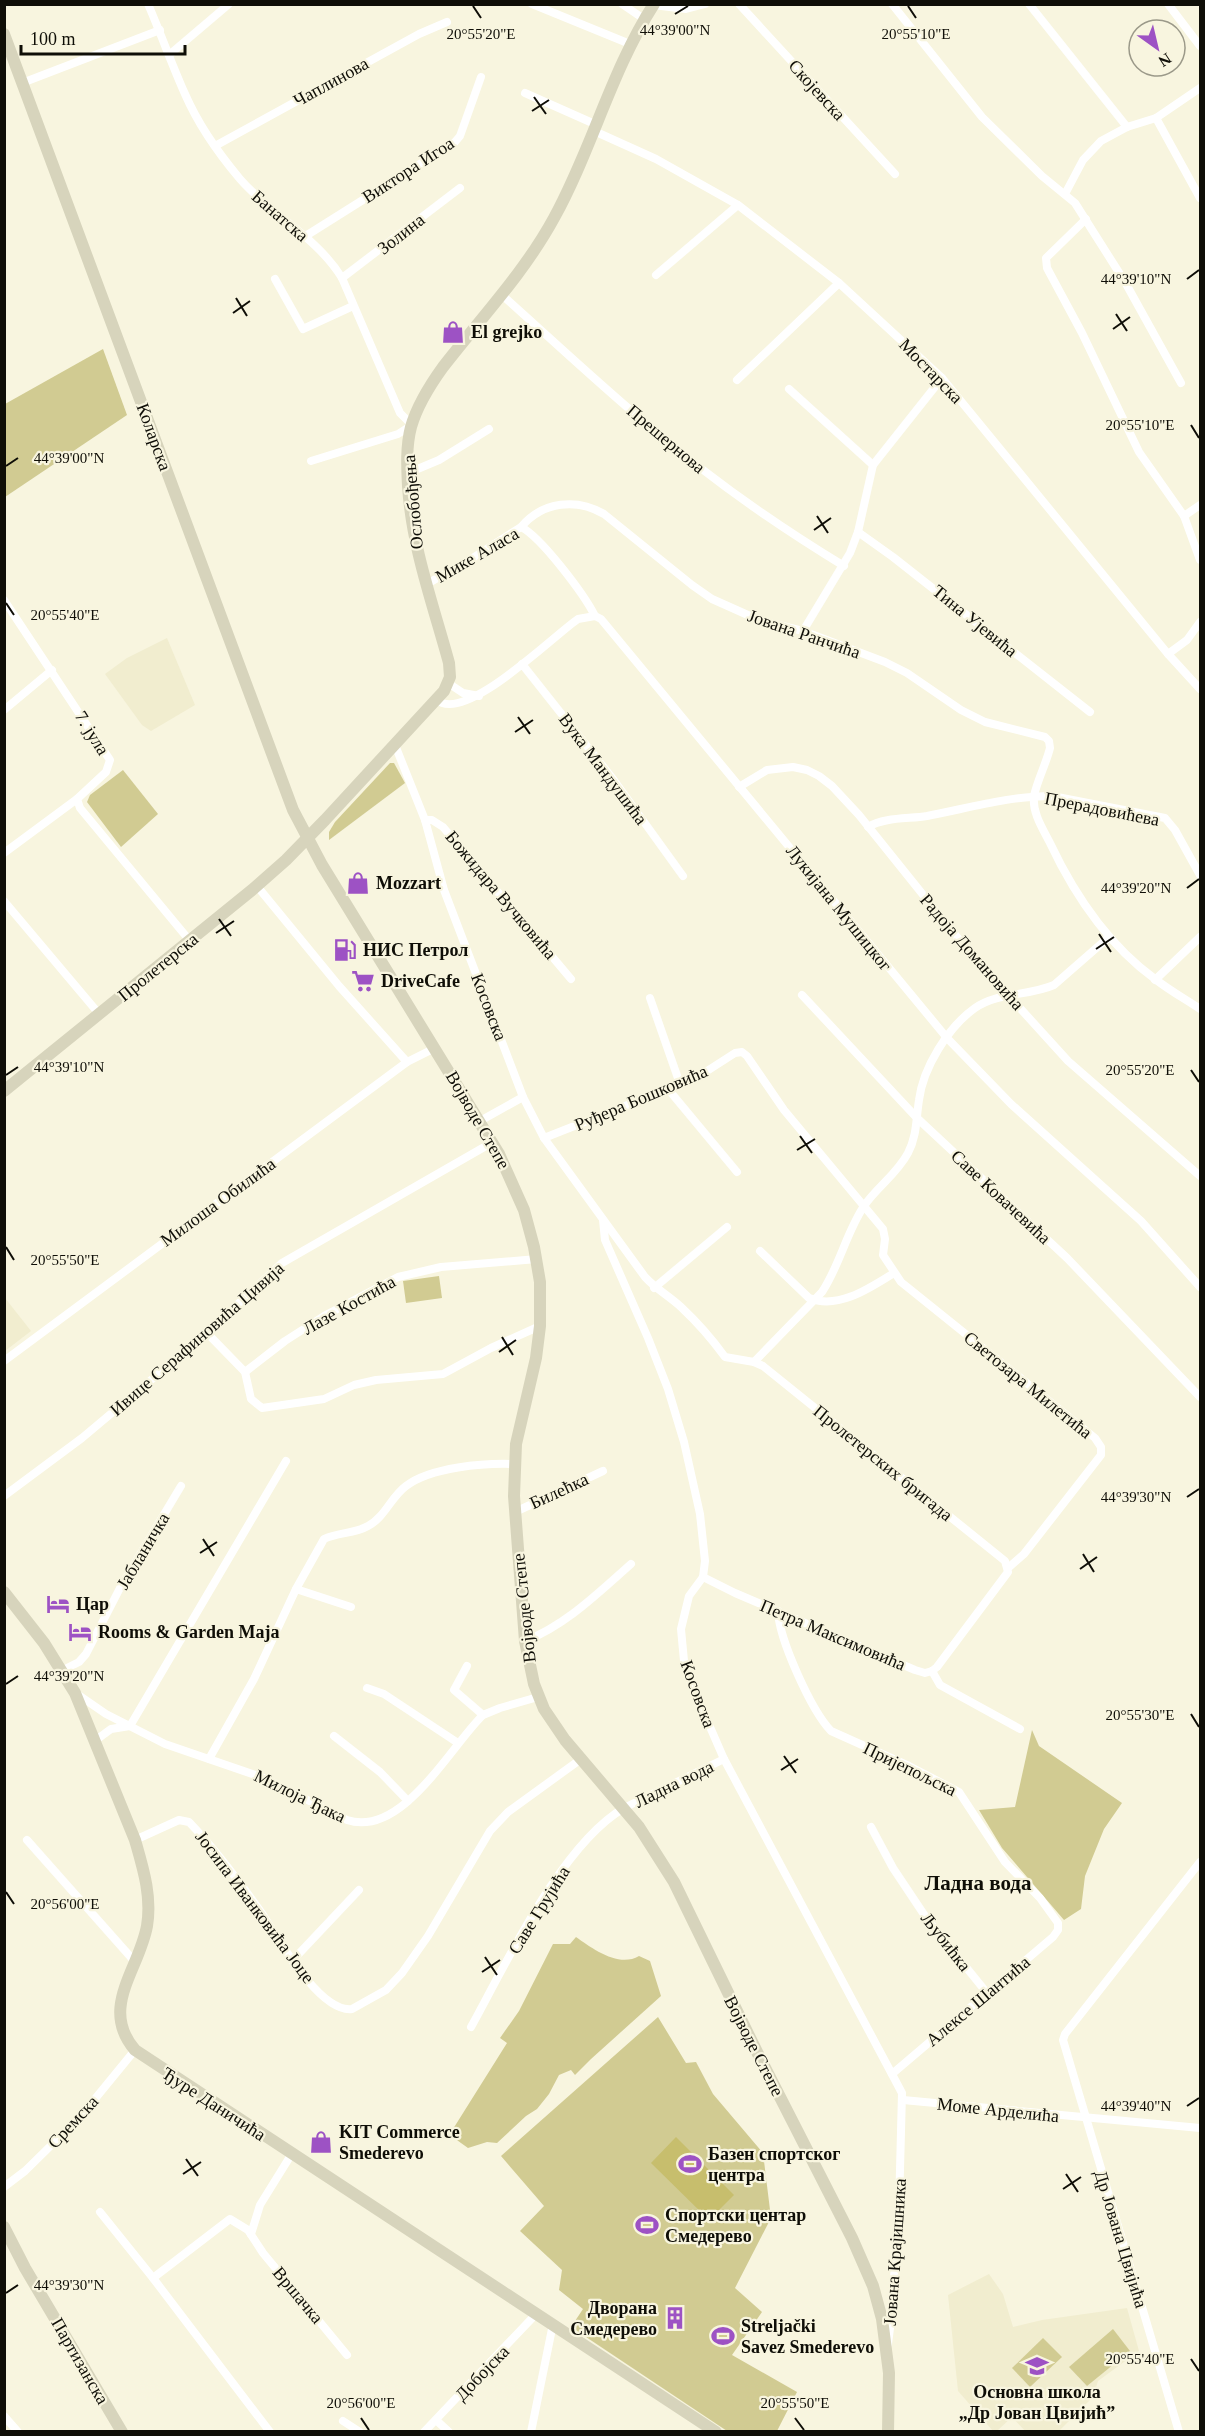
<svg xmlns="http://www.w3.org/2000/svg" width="1205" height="2436" viewBox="0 0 1205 2436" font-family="Georgia,serif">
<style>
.built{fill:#f1edcf}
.green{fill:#d1cb92}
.water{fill:#c7be6d}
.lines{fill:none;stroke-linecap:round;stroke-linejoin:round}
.street{stroke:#fff;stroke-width:8}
.secondary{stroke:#d7d4bc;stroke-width:12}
.ticks{fill:none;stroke:#0f0e07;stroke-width:2}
.labels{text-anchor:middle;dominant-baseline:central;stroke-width:4.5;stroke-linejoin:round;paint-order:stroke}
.street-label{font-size:18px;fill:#0f0e07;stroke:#f8f5df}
.poi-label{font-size:18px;font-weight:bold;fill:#0f0e07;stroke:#f8f5df;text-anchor:start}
.quarter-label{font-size:21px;font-weight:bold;fill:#0f0e07;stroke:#f8f5df}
.ticks-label{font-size:15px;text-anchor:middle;fill:#0f0e07;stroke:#f8f5df;stroke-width:4.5;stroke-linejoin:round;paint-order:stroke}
</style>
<rect width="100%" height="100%" fill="#f8f5df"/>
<!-- built -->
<g class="built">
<path d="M167,638L195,705L151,731L142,725L105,674L127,658Z"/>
<path d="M5,1298L31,1331L5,1351Z"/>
<path d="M989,2274L1003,2294L1013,2327L1042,2320L1127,2308L1139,2351L1098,2381L1093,2397L1059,2431H1025L1012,2417L997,2431H993L958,2391L948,2295Z"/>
</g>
<!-- green -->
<g class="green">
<path d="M103,349L127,415L5,497V404Z"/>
<path d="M390,763H394L405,783L329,840V832L335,822Z"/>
<path d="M123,770L158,814L121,847L87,802L90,795Z"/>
<path d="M439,1276L442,1298L406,1303L403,1281Z"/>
<path d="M1032,1730L1039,1746L1122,1803L1104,1829L1085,1876L1081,1909L1064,1920L1002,1848L979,1810L1015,1807Z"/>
<path d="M576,1937C593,1949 619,1968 639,1956L650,1961L661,1996L591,2059L575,2075L571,2070L559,2075L549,2094L537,2109L526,2116L497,2143L487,2142L468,2148L454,2138L453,2129L507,2043L500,2038L519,2011L553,1944H570Z"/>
<path d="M658,2017L686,2063L696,2062L713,2094L763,2153L771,2218L735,2288L762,2312L732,2355L797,2392L777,2431H727L571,2327L583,2309L559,2290L562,2270L520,2231L544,2206L501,2156Z"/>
<path d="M1113,2329L1130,2351L1087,2386L1069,2367Z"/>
<path d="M1043,2338L1062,2357L1030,2387L1012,2368Z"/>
</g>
<!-- water -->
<path class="water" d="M676,2137L734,2195L709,2220L651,2163Z"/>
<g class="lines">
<!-- street -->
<g class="street">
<path d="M148,4C161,34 172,65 185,94C198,124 219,154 240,179C271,215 317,237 342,278L400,413L412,425L398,434L311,461"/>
<path d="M532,4L630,44"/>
<path d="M622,4L644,19"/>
<path d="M739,4L895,174"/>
<path d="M892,4L982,117L1042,176L1075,203L1125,282L1181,383"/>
<path d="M1029,4L1127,127"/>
<path d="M1168,4L1200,46"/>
<path d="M653,5L686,9L705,4"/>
<path d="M169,55L229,4"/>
<path d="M22,83L160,30"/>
<path d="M525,93L597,125"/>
<path d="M1156,118L1200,198"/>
<path d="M594,131L656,159L738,205L839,283L942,378L1168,654L1200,689"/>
<path d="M215,146L419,34L447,22"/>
<path d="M1065,194L1083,160L1101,141L1127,127L1156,118L1200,88"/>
<path d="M1086,219L1046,258L1047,268L1082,333L1139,452L1184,516L1200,560"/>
<path d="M304,237L455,142L460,136L481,77"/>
<path d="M656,275L738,205"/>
<path d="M342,278L460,188"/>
<path d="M275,279L303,329L353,306"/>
<path d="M502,295C550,338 598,383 648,425C709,478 775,524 844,566"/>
<path d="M737,380L839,283"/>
<path d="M789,389L873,465"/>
<path d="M408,473L439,460L489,429"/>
<path d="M1184,516L1200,505"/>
<path d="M521,527C543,501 577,498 604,514L692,585L712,599L759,620L803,631L885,662L907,673L961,710L985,722L1045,737L1049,741L1050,748C1046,764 1037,781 1034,796C1032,813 1043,829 1050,843C1075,896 1107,944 1155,979C1169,990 1185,999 1200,1009"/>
<path d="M858,532L893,557L1090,712"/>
<path d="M425,585L468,561L521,527C541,537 584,594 595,616"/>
<path d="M4,600L110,760L106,772L77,799L80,808L190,941"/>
<path d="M803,631L850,553L858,532L873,465L942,378"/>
<path d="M1168,654L1187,640L1200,622"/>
<path d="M522,664L613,779L683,876"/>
<path d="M448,683L463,693L479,696"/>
<path d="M437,700C465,724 553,636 578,619L595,616L601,619L947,1038L1011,1104L1141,1221L1200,1287"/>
<path d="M4,710L52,670"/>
<path d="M395,745L425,820L444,890L523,1097L544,1138L645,1277C656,1289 669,1296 681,1307C697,1322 712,1339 725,1357L754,1362L763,1366L1005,1561L1008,1572L937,1667L932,1671"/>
<path d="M739,787L767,770L793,767L807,770L819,776L832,786L859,815L969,952L1068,1061L1200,1176"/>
<path d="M425,820H432L443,827L571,979"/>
<path d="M868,827C884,817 909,819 927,816C969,808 1009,796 1052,796L1165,818L1175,830L1200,875"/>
<path d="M4,853L77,799"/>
<path d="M257,886L339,986L407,1062"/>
<path d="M4,901L100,1015"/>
<path d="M1155,980L1200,937"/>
<path d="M802,995L917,1118L1067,1258L1200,1397"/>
<path d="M650,998L680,1084"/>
<path d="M668,1089L737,1172"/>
<path d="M480,1121L523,1097"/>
<path d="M544,1138L668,1089L707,1071L735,1053L742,1052L747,1056L784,1110L883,1229L885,1239L883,1255L901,1282L1095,1438L1101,1447V1455L1024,1554L1008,1568"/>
<path d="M603,1220L605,1240L648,1338L668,1389L684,1442L700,1514L705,1561L703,1577L689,1596L681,1629L684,1661L690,1681L724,1759L902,2093L899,2208L891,2320L888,2344"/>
<path d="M760,1251L809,1298C838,1310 870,1288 894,1273"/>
<path d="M654,1288L727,1227"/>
<path d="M207,1333L245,1372L251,1399L262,1408L324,1399L354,1385L376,1380L443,1374L491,1348L540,1326"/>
<path d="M4,1361L407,1062L435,1048"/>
<path d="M754,1362L822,1292C840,1265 846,1233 864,1206C877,1187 897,1174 908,1153C917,1136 916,1119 919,1100C923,1068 948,1027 975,1008C998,992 1029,996 1054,985L1109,937"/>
<path d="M245,1372L285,1341L324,1316L398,1277L441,1267L537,1259"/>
<path d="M4,1496L82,1438L207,1333L282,1263L493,1142"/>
<path d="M515,1512L603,1471"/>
<path d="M703,1577L735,1593L915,1670L925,1673L932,1671"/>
<path d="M296,1589L351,1607"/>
<path d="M778,1611C779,1639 811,1710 831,1731L909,1766L959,1792L1005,1862L1040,1898L1058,1923V1930L1053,1937L892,2074"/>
<path d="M525,1641C566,1625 598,1593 631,1564"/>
<path d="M467,1666L454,1690L483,1715"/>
<path d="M63,1670L79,1662L86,1654L120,1588L181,1486"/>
<path d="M932,1671L940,1685L1020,1729"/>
<path d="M367,1688L384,1694L458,1743"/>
<path d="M77,1694L106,1714L165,1744L264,1778L347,1820C402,1838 450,1747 483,1715L500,1708L538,1697"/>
<path d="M130,1726L286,1461"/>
<path d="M334,1736L380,1772L408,1801"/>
<path d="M96,1740L111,1729L130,1726"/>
<path d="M209,1759L254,1679L296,1589L324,1539C338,1532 354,1534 368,1526C385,1517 391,1497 406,1486C431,1467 484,1463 514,1464"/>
<path d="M871,1827L893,1868L927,1919L987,1993"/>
<path d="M27,1840L136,1963"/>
<path d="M135,1840L179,1820L189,1822C215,1849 239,1881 261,1912C277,1936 319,2013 352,2009L386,1990L402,1973L428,1936L490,1831L508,1812L581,1759"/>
<path d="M292,1961L359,1890"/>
<path d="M471,2027C507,1962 561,1845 624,1808L724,1759"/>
<path d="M903,2100L1200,2128"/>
<path d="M4,2187L25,2171L81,2116L135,2050"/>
<path d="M100,2212L153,2278L270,2432"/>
<path d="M251,2234L260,2205L291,2155"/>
<path d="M153,2278L230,2219L248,2230L263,2253L347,2355"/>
<path d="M4,2416L18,2432"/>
<path d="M436,2420L449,2432"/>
<path d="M343,2421L360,2432"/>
<path d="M424,2432L537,2313"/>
<path d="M531,2432L553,2324"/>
<path d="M1179,2432L1063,2040L1065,2034L1200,1862"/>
</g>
<!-- secondary -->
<g class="secondary">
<path d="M4,34L293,810L322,865L499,1154L524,1210L534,1247L540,1282V1326L536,1358L516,1444L514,1496L525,1641L534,1684L544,1709L565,1740L639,1827L674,1882L756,2050L852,2238L873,2286L882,2319L889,2373L888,2432"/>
<path d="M4,1091L252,890L286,860L325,820L444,691L450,677L449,663C433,604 412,548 408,486C407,467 406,446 411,427C417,406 430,385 443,367C481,318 524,273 554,218C592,149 611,71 654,4"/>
<path d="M4,1592L44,1643L75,1693L135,1840C143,1868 152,1896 147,1926C139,1970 99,2008 135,2050L716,2432"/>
<path d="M4,2227L25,2268L122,2432"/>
</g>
</g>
<!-- ticks -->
<path class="ticks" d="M473,6L481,18M908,6L916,18M675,14L688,6M534,97L546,114M532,111L549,100M1187,279L1199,270M236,298L247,316M233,313L250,301M1116,314L1127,331M1113,329L1130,317M1191,425L1199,438M6,466L18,458M817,516L828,533M814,530L831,518M6,603L14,615M518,717L530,734M515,732L533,720M1187,888L1199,879M219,919L231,936M216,933L234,921M1099,934L1111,952M1096,949L1114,937M1191,1070L1199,1082M6,1075L18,1067M800,1136L812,1153M797,1150L815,1139M6,1247L14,1260M502,1337L513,1355M499,1352L516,1340M1187,1497L1199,1489M203,1539L214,1556M200,1553L217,1542M1083,1554L1094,1572M1080,1569L1097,1557M6,1684L18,1676M1191,1714L1199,1727M784,1756L796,1773M781,1770L798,1759M6,1892L14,1904M485,1957L497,1975M482,1972L500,1960M1187,2106L1199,2098M186,2159L198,2176M183,2174L201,2162M1066,2174L1078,2192M1063,2189L1081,2177M6,2293L18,2285M1191,2359L1199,2371M361,2418L369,2430M795,2418L804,2430"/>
<!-- icons -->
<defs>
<g id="shop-bare" transform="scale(1.8)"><path d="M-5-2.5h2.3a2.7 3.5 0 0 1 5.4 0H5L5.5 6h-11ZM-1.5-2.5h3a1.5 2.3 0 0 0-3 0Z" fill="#9d52c4" stroke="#f8f5df" stroke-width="2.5" paint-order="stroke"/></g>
<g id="fuel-bare" transform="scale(1.8)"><path d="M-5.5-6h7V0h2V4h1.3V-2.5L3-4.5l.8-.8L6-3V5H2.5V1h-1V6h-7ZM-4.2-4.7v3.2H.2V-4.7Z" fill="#9d52c4" stroke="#f8f5df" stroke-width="2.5" paint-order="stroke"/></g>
<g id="supermarket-bare" transform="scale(1.8)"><path d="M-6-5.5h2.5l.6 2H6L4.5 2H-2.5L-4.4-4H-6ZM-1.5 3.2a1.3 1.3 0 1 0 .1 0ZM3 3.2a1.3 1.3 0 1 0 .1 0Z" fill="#9d52c4" stroke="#f8f5df" stroke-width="2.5" paint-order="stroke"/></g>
<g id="hotel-bare" transform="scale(1.8)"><path d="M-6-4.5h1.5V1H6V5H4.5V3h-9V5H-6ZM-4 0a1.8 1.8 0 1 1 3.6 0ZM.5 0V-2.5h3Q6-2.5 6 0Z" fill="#9d52c4" stroke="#f8f5df" stroke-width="2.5" paint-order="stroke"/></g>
<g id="stadium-bare" transform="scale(1.8)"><path d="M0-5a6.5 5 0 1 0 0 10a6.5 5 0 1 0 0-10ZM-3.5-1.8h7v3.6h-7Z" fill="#9d52c4" stroke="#f8f5df" stroke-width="2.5" paint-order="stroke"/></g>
<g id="building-bare" transform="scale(1.8)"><path d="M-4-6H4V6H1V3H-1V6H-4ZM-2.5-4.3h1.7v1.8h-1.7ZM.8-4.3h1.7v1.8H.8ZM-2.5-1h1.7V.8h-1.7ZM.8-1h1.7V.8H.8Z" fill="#9d52c4" stroke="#f8f5df" stroke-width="2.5" paint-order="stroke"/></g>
<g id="school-bare" transform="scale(1.8)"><path d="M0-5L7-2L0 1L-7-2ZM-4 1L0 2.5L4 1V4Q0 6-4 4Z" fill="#9d52c4" stroke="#f8f5df" stroke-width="2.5" paint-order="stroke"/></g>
</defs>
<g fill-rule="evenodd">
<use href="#shop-bare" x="453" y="332"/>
<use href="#shop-bare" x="358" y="883"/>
<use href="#fuel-bare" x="345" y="950"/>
<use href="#supermarket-bare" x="363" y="981"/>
<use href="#hotel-bare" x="58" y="1604"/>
<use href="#hotel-bare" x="80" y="1632"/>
<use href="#shop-bare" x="321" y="2142"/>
<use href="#stadium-bare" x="690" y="2164"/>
<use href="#stadium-bare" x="647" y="2225"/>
<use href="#building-bare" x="675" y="2318"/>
<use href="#stadium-bare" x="723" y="2336"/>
<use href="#school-bare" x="1037" y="2366"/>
</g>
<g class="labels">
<!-- street labels -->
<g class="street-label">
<text transform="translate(331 82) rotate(-29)">Чаплинова</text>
<text transform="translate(817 90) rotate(48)">Скојевска</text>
<text transform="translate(408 170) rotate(-33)">Виктора Игоа</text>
<text transform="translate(280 216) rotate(41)">Банатска</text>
<text transform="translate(401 234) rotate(-38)">Золина</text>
<text transform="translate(931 371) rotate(46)">Мостарска</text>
<text transform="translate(154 437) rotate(70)">Коларска</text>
<text transform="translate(666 439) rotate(40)">Прешернова</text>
<text transform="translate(413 502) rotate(-95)">Ослобођења</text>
<text transform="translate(477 555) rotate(-30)">Мике Аласа</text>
<text transform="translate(975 621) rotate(39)">Тина Ујевића</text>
<text transform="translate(804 634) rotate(19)">Јована Ранчића</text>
<text transform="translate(92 733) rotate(58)">7. јула</text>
<text transform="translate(603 769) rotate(53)">Вука Мандушића</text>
<text transform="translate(1102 809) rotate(11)">Прерадовићева</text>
<text transform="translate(501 895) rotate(50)">Божидара Вучковића</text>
<text transform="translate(839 908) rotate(51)">Лукијана Мушицког</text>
<text transform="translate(972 952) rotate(49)">Радоја Домановића</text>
<text transform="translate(158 967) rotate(-39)">Пролетерска</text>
<text transform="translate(489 1007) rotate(69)">Косовска</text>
<text transform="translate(641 1098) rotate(-23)">Руђера Бошковића</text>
<text transform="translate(478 1120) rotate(60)">Војводе Степе</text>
<text transform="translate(1001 1197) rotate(43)">Саве Ковачевића</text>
<text transform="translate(218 1202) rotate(-36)">Милоша Обилића</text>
<text transform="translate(349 1305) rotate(-29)">Лазе Костића</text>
<text transform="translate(197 1339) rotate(-41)">Ивице Серафиновића Цивија</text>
<text transform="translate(1028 1385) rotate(39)">Светозара Милетића</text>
<text transform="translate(883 1463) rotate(39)">Пролетерских бригада</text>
<text transform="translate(559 1491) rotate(-25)">Билећка</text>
<text transform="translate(143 1551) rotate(-59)">Јабланичка</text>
<text transform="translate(524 1608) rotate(-96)">Војводе Степе</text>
<text transform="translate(833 1635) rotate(23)">Петра Максимовића</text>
<text transform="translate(698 1694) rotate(70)">Косовска</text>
<text transform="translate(910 1769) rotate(26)">Пријепољска</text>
<text transform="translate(674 1784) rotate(-26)">Ладна вода</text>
<text transform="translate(300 1796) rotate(26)">Милоја Ђака</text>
<text transform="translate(255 1907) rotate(53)">Јосипа Иванковића Јоце</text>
<text transform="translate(539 1910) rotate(-58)">Саве Грујића</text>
<text transform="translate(946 1942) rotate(52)">Љубићка</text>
<text transform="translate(978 2001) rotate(-40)">Алексе Шантића</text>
<text transform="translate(754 2046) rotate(63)">Војводе Степе</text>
<text transform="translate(214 2104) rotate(33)">Ђуре Даничића</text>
<text transform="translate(998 2110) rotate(6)">Моме Арделића</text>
<text transform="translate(73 2122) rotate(-47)">Сремска</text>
<text transform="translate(1121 2239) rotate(73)">Др Јована Цвијића</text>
<text transform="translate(895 2252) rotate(-86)">Јована Крајишника</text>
<text transform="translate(298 2295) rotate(50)">Вршачка</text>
<text transform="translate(80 2361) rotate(60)">Партизанска</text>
<text transform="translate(482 2373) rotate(-46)">Добојска</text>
</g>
<!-- poi labels -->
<g class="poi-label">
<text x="471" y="332">El grejko</text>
<text x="376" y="883">Mozzart</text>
<text x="363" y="950">НИС Петрол</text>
<text x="381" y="981">DriveCafe</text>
<text x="76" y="1604">Цар</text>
<text x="98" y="1632">Rooms &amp; Garden Maja</text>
<text x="339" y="2132">KIT Commerce<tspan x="339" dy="21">Smederevo</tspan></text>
<text x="708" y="2154">Базен спортског<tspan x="708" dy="21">центра</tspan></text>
<text x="665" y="2215">Спортски центар<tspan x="665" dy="21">Смедерево</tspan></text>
<text x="657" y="2308" text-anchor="end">Дворана<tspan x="657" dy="21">Смедерево</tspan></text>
<text x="741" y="2326">Streljački<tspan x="741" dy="21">Savez Smederevo</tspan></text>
<text x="1037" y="2392" text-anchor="middle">Основна школа<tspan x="1037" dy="21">„Др Јован Цвијић”</tspan></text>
</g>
<!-- quarter labels -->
<g class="quarter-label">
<text x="978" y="1883">Ладна вода</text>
</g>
</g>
<g class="ticks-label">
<text x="675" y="35">44°39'00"N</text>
<text x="481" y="39">20°55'20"E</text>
<text x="916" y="39">20°55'10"E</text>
<text x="1136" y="284">44°39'10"N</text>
<text x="1140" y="430">20°55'10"E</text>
<text x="69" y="463">44°39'00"N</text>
<text x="65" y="620">20°55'40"E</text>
<text x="1136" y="893">44°39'20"N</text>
<text x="69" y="1072">44°39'10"N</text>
<text x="1140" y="1075">20°55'20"E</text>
<text x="65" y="1265">20°55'50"E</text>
<text x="1136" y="1502">44°39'30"N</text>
<text x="69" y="1681">44°39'20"N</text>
<text x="1140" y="1720">20°55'30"E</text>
<text x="65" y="1909">20°56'00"E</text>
<text x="1136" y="2111">44°39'40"N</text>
<text x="69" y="2290">44°39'30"N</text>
<text x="1140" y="2364">20°55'40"E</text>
<text x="361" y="2408">20°56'00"E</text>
<text x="795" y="2408">20°55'50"E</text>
</g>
<!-- border -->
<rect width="1205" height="2436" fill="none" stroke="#0f0e07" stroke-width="12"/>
<!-- north arrow -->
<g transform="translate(1157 48) rotate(146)"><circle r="28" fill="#f8f5df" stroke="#9b9989" stroke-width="1.5"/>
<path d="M0-4.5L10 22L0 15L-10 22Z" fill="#9d52c4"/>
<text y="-9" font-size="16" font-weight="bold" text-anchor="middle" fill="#0f0e07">N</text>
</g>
<!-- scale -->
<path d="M21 45v9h164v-9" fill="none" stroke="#0f0e07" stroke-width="3"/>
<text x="30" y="45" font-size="18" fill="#0f0e07" stroke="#f8f5df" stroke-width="4.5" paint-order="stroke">100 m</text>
</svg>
